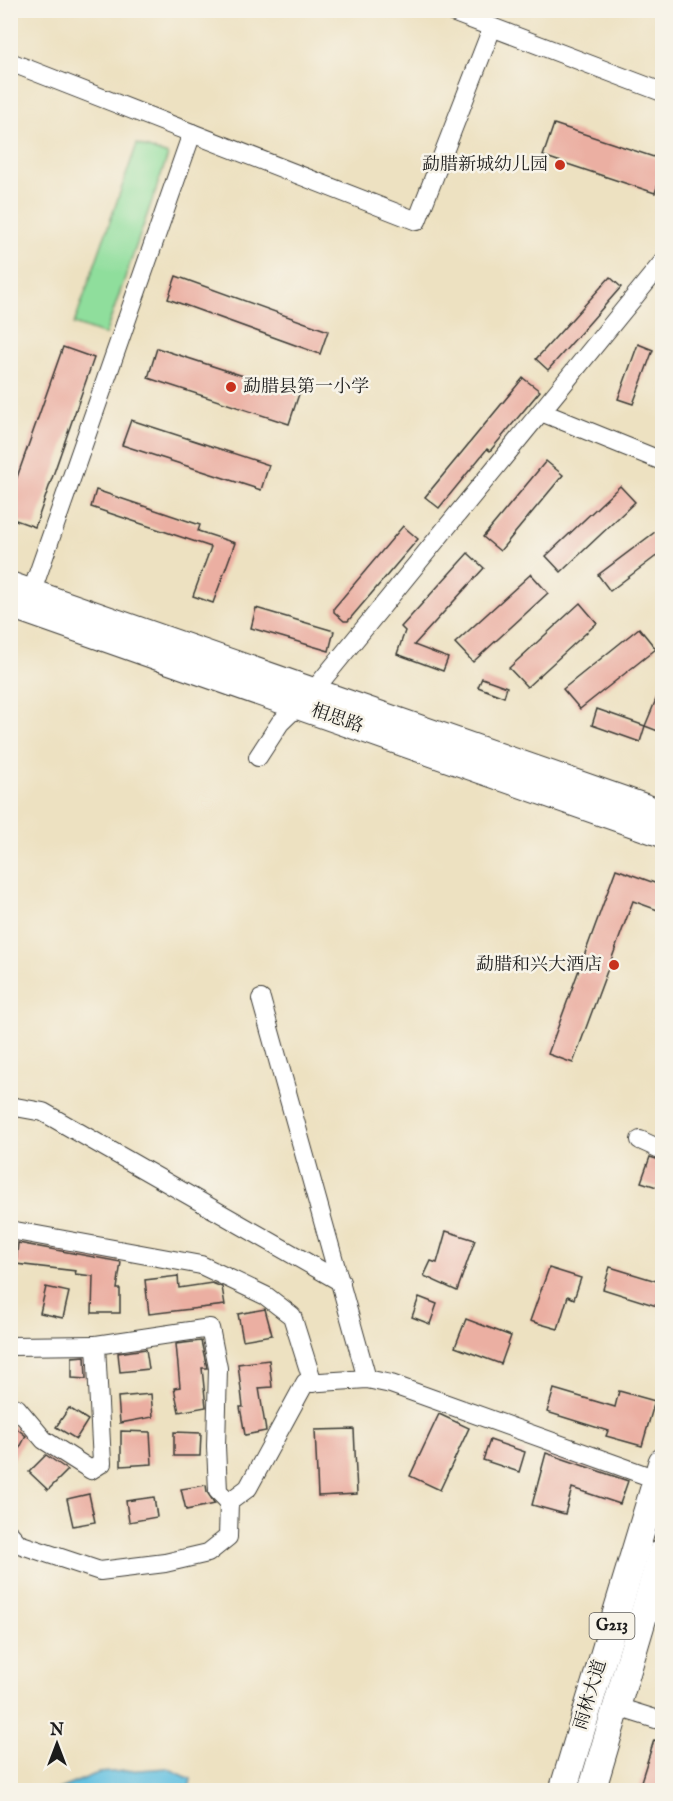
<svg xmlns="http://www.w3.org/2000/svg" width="673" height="1801" viewBox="0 0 673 1801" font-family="'IM FELL English','Noto Serif SC',serif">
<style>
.green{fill:#8fde9c;stroke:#567d5c;stroke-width:1.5}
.water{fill:#63c1e1;stroke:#406e7e;stroke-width:1.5}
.building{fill:#ebafa2}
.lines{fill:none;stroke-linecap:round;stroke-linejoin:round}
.minor-casing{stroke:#3b3a35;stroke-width:20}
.major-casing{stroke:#3b3a35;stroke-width:26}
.highway-casing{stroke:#3b3a35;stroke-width:29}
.minor{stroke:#fff;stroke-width:18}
.major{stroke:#fff;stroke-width:24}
.highway{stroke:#fff;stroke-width:27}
.poi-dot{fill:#c8321e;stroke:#f7f3e8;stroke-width:2}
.labels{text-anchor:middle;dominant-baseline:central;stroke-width:5;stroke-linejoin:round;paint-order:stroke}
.shield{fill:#f7f3e8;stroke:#5e5c59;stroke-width:1.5}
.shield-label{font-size:16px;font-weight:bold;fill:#1c1c1c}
.poi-label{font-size:18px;fill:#1c1c1c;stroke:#f7f3e8;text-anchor:end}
.street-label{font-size:18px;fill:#1c1c1c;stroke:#f7f3e8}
</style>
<rect width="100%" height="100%" fill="#f7f3e8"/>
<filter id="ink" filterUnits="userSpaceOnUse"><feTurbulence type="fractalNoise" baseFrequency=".0167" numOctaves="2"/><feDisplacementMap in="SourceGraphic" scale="12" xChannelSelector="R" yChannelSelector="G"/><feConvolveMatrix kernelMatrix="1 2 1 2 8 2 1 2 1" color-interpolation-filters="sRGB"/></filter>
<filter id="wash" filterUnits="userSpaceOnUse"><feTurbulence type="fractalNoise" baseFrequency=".008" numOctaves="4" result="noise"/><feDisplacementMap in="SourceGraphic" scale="24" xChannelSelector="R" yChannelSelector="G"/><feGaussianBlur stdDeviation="1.35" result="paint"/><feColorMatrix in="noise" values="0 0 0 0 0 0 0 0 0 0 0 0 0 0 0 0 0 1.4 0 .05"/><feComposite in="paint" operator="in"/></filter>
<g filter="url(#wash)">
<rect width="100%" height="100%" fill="#ede1c1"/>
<!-- green -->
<path class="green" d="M137,144L168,155L105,335L74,324Z"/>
<!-- water -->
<path class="water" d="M167,1768L191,1779L189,1790H57L98,1773Z"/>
<g id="blocks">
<!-- building -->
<g class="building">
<path d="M554,124L663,160V170L655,193L543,156Z"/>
<path d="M176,276L328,331L320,354L168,299Z"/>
<path d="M610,277L621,287L548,370L536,359Z"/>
<path d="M638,344L653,350L633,404L618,399Z"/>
<path d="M63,347L94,358L35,527L10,518V497Z"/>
<path d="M157,348L299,394L289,424L148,378Z"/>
<path d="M523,378L540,391L490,451L487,449L439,508L425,497Z"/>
<path d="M131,420L269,465L261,490L122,445Z"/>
<path d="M546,461L563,475L500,551L483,537Z"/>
<path d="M620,486L635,502L561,572L546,556Z"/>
<path d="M96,490L200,525L198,531L235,543L213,603L193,596L211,547L91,507Z"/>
<path d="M403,526L418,539L348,621H344L334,612V608Z"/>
<path d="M663,526V551L610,591L598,575Z"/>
<path d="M468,553L484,568L414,645L448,658L443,671L397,654L405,631L401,627Z"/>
<path d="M531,574L548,593L473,662L455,643Z"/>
<path d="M580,603L597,623L527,687L509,668Z"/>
<path d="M256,608L334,631L329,651L251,628Z"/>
<path d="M639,628L656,649L580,709L563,689Z"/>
<path d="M482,678L507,687L504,697L478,687Z"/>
<path d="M662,685H663V733L645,726Z"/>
<path d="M597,709L645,726L640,742L592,725Z"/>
<path d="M616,869L663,886V912L633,901L573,1063L548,1054Z"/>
<path d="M650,1157L663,1161V1189L641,1182Z"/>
<path d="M446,1231L475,1240L457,1291L424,1276L431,1261L437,1263Z"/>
<path d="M18,1243L121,1262L117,1289H120V1313H92L93,1276L75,1274L76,1271L16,1264Z"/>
<path d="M610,1267L663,1283V1308L603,1289Z"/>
<path d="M549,1268L581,1278L574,1299L568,1296L558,1329L530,1321Z"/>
<path d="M178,1276L179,1288L212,1283L222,1287L225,1305L149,1314L145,1280Z"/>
<path d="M46,1287L69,1292L63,1318L40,1313Z"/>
<path d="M419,1297L437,1304L430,1324L412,1317Z"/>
<path d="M265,1309L272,1335L243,1340L238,1314Z"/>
<path d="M466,1319L511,1336L501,1364L455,1347Z"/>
<path d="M201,1341L207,1368H202L206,1407L179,1412L174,1388L180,1387L176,1344Z"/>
<path d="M146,1349L149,1369L120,1372L118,1353Z"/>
<path d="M85,1356L86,1379L72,1378V1357Z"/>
<path d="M269,1360L272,1387L259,1388L266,1431L245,1435L240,1407H243L238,1364Z"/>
<path d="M554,1389L615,1407L619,1391L655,1401L642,1446L606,1436L608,1431L547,1412Z"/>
<path d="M151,1394L153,1417L120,1423L118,1397Z"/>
<path d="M69,1408L88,1420L76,1439L56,1427Z"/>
<path d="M439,1414L469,1428L440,1490L410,1476Z"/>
<path d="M10,1423L26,1436L10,1466Z"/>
<path d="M354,1429L357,1494L318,1496L315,1430Z"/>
<path d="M121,1431L150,1432L152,1464L121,1466Z"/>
<path d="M174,1432L201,1433L200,1456H174Z"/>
<path d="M490,1440L525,1452L519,1472L483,1460Z"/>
<path d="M546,1453L628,1481L620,1504L572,1488L565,1514L532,1505Z"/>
<path d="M46,1455L68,1470L48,1490L29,1472Z"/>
<path d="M206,1485L207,1492L215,1504L186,1510L181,1489Z"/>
<path d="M89,1494L95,1522L73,1526L67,1499Z"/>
<path d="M154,1497L157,1517L129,1522L126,1501Z"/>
<path d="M654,1740L663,1742V1791H638Z"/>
</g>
</g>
</g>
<g filter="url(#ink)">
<use href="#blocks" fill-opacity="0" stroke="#3b3a35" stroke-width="1.5"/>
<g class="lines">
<!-- minor casing -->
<g class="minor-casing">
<g id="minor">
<path d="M447,10L662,92"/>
<path d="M10,62L417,221L492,28"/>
<path d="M541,412L662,461"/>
<path d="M32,591L192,133"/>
<path d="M258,757L280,723L314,690L662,263"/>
<path d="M261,999L367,1379"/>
<path d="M10,1106L43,1112L341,1282"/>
<path d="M640,1140L662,1150"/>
<path d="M10,1230L201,1265L266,1296L292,1316L313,1383"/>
<path d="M10,1346L96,1345"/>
<path d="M10,1406L17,1408L44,1440L91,1470L102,1463L96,1345L210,1328L218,1368L216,1446L218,1491L229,1502L248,1488L305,1383L367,1379L391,1384L656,1479"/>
<path d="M10,1534L19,1544L100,1571L165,1563L208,1553L228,1537L229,1502"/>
<path d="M617,1707L662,1721"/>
</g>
</g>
<!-- major casing -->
<g class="major-casing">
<g id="major">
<path d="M10,584L662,812"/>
<path d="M10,606L662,835"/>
</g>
</g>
<!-- highway casing -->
<g class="highway-casing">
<g id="highway">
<path d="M563,1790L662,1462"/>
<path d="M592,1790L662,1553"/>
</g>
</g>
<!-- minor -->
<use href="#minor" class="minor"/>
<!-- major -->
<use href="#major" class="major"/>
<!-- highway -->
<use href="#highway" class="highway"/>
</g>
</g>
<!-- markers -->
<g class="poi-dot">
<circle cx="560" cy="165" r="6"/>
<circle cx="231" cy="387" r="6"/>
<circle cx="614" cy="965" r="6"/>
</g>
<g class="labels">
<!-- shield labels -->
<rect class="shield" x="589.5" y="1613" width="45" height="26" rx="4.5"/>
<g class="shield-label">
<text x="612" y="1626">G213</text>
</g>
<!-- poi labels -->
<g class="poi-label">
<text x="548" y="165">勐腊新城幼儿园</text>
<text x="243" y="387" text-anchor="start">勐腊县第一小学</text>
<text x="602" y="965">勐腊和兴大酒店</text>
</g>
<!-- street labels -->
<g class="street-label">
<text transform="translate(337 719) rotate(19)">相思路</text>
<text transform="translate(591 1695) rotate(-73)">雨林大道</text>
</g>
</g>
<!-- margin -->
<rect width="673" height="1801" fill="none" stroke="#f7f3e8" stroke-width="36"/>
<!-- north arrow -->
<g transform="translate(57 1744)" stroke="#f7f3e8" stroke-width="4.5" paint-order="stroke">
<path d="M0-4.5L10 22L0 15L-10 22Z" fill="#1c1c1c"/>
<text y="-9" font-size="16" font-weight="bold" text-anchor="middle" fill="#1c1c1c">N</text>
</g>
</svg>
